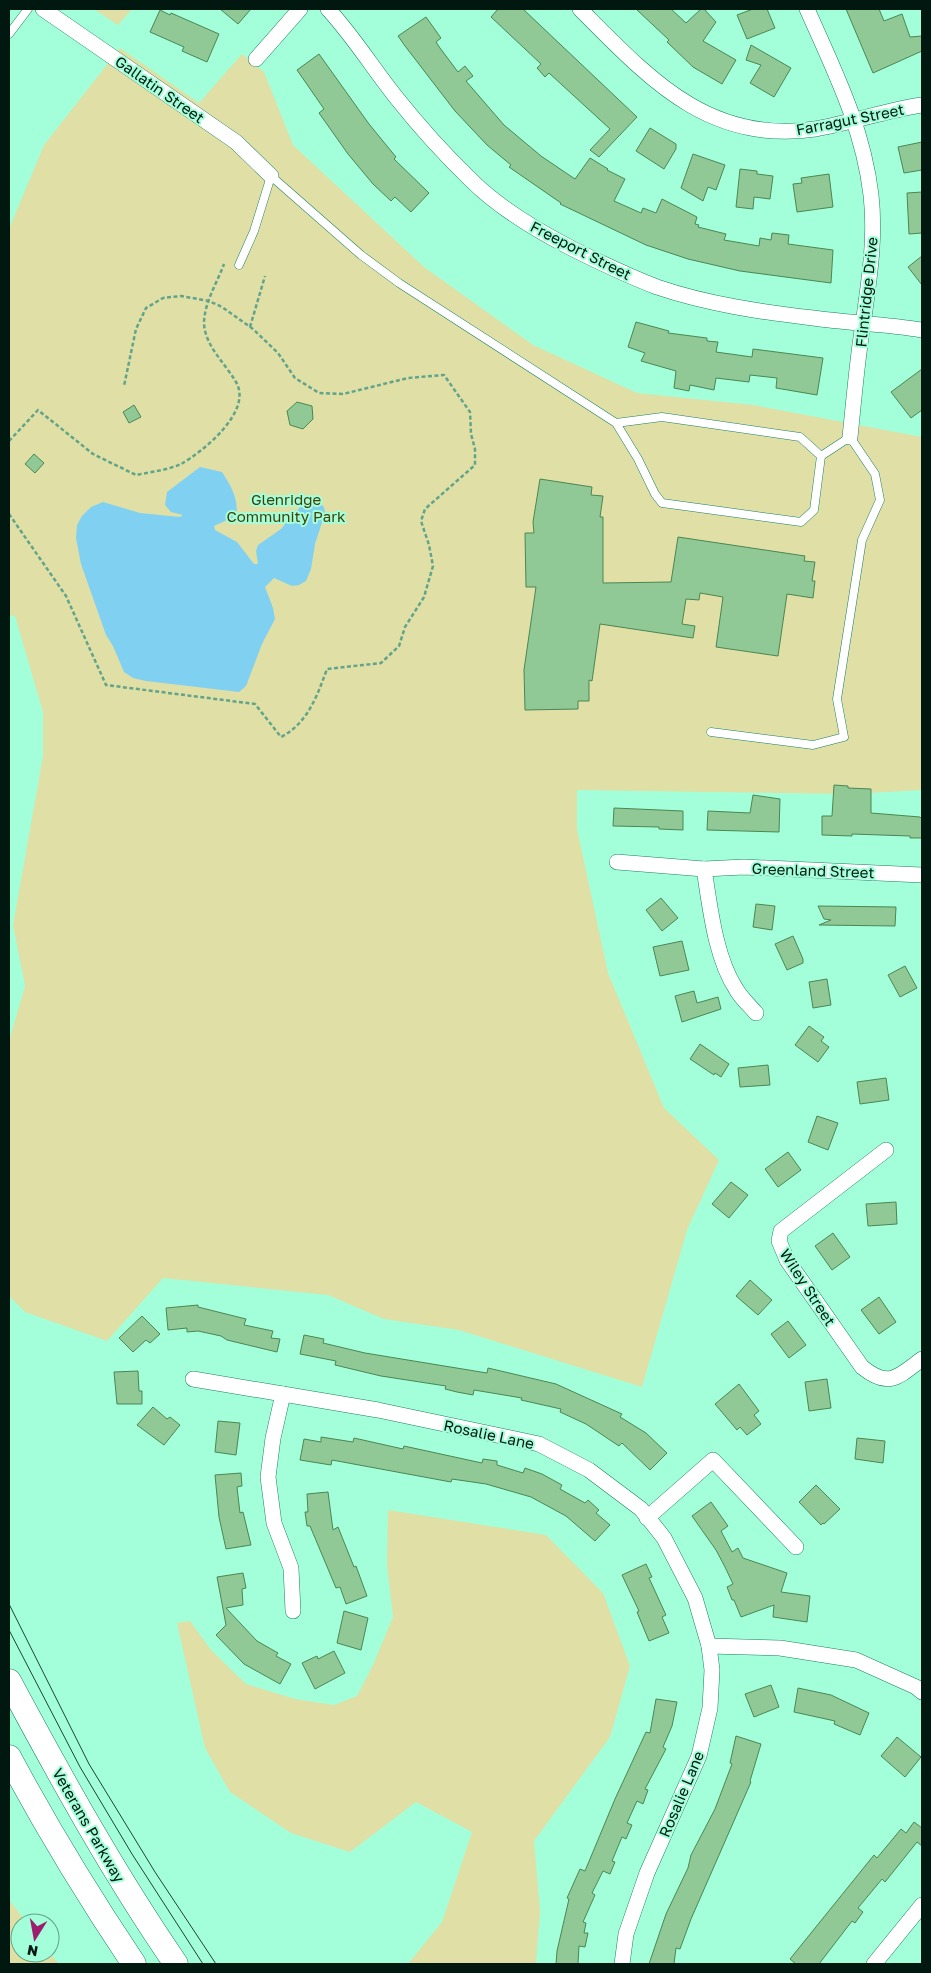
<svg xmlns="http://www.w3.org/2000/svg" width="931" height="1973" viewBox="0 0 931 1973" font-family="'Golos Text',sans-serif">
<style>
.green{fill:#e0dfa6}
.water{fill:#80d0f2}
.building{fill:#90c896;stroke:#4a8753}
.lines{fill:none;stroke-linecap:round;stroke-linejoin:round}
.service-casing{stroke:#1b8162;stroke-width:9}
.minor-casing{stroke:#1b8162;stroke-width:16}
.primary-casing{stroke:#1b8162;stroke-width:25}
.path{stroke:#62a48a;stroke-width:2.5;stroke-dasharray:4 2.5;stroke-linecap:butt}
.service{stroke:#fff;stroke-width:8}
.minor{stroke:#fff;stroke-width:15}
.primary{stroke:#fff;stroke-width:24}
.tram{stroke:#1e4335;stroke-width:1}
.labels{text-anchor:middle;dominant-baseline:central;stroke-width:4;stroke-linejoin:round;paint-order:stroke}
.street-label{font-size:15px;fill:#00180f;stroke:#a2ffda}
.park-label{font-size:15px;fill:#424007;stroke:#a2ffda}
</style>
<rect width="100%" height="100%" fill="#a2ffda"/>
<!-- green -->
<g class="green">
<path d="M94,9H132L118,25Z"/>
<path d="M120,48L199,103L242,54L264,72L293,145L424,267L533,345L637,393L753,405L922,437V790L849,794L577,790V829L608,973L664,1108L719,1160L687,1230L642,1387L459,1330L384,1319L328,1295L163,1278L107,1341L25,1312L9,1296V1041L25,986L13,925L43,756V712L15,616L9,615V229L44,145Z"/>
<path d="M388,1510L546,1535L603,1593L630,1666L610,1737L534,1841L540,1911L536,1964H408L442,1922L472,1832L416,1802L350,1852L291,1833L230,1792L205,1748L177,1623L190,1621L211,1650L246,1684L295,1699L334,1705L357,1696L373,1665L393,1617L387,1565Z"/>
<path d="M9,1900L27,1923H20V1953H49L59,1964H9Z"/>
</g>
<!-- water -->
<path class="water" d="M200,467L222,472C231,486 239,499 236,516L214,526L215,530L237,542L254,564H258L256,551L258,545L281,529L294,513L305,503L317,502L324,507L325,513L315,544L311,569L306,581L299,585L292,586L274,578L265,587L273,608L275,619L262,644L246,686L239,692L146,681L133,678L124,672L113,646L106,635L81,564L76,538L77,525L82,516L91,507L103,502L140,513L180,517L183,515L171,512L165,505L167,492Z"/>
<!-- building -->
<g class="building">
<path d="M220,9H251L238,24Z"/>
<path d="M498,9H523L637,117L599,157L590,150L610,129L549,73L545,77L537,68L541,64L491,17Z"/>
<path d="M636,9H671L686,23L701,9H704L716,22L703,41L736,60L722,84L693,67L667,42L669,40Z"/>
<path d="M753,9H767L775,28L747,39L737,15Z"/>
<path d="M846,9H879L884,21L902,14L910,37L922,36V51L873,73Z"/>
<path d="M160,10L170,15L171,13L219,34L207,62L182,51L184,47L150,32Z"/>
<path d="M426,17L441,38L436,42L440,48L458,72L465,66L473,76L466,81L504,125L541,156L575,179L590,158L608,169L607,170L625,179L614,201L641,213L643,208L656,213L662,199L697,217L695,224L699,225L698,227L726,234L724,240L759,246L760,238L771,240L772,233L789,235L788,244L833,250L831,283L740,271L688,259L646,245L560,204L561,203L509,167L511,165L487,145L455,111L405,46L398,36Z"/>
<path d="M751,45L791,68L774,97L750,83L761,65L746,60Z"/>
<path d="M319,54L369,124L396,157L394,159L429,193L411,212L395,197L391,201L373,184L348,154L319,113L324,109L297,70Z"/>
<path d="M650,128L676,144V149L664,169L636,151Z"/>
<path d="M922,142V170L904,173L898,147Z"/>
<path d="M693,154L725,165L716,190L708,187L703,201L681,188Z"/>
<path d="M740,169L757,171V174L773,176L770,199L754,197L753,209L736,207Z"/>
<path d="M829,174L833,207L797,212L793,184L802,183L801,178Z"/>
<path d="M922,192V233L909,234L907,193Z"/>
<path d="M922,256V285L908,267Z"/>
<path d="M636,322L669,331L668,333L707,338V341L718,342L716,352L752,357L753,349L823,358L817,395L776,388L777,378L750,375L749,382L716,378L714,390L690,385L689,391L674,388L676,371L641,361L645,353L628,347Z"/>
<path d="M922,369V410L911,418L891,392Z"/>
<path d="M297,402L312,406L313,419L303,429L290,425L287,411Z"/>
<path d="M134,405L141,417L129,423L123,412Z"/>
<path d="M34,454L44,463L35,473L25,464Z"/>
<path d="M540,479L592,487L591,495L603,496L600,517H603V583L671,582L678,537L805,556L804,561L815,562L812,581H815L813,598L787,594L778,656L716,647L723,597L700,593L699,600L686,599L682,624L695,626L693,638L600,624L592,681L589,680V701H578V709L525,710L524,670L536,587H526L525,533H534L533,522Z"/>
<path d="M834,785L848,786V788L871,789V813L920,817L922,819V838H910V836L852,834V836L822,835V816H832Z"/>
<path d="M753,795L780,799L779,832L707,830L708,811L750,813Z"/>
<path d="M614,808L683,811V830L659,829V827L613,826Z"/>
<path d="M661,898L678,918L662,931L646,910Z"/>
<path d="M756,904L775,906L772,930L753,927Z"/>
<path d="M818,906L896,907L895,926L819,925L831,920L824,919Z"/>
<path d="M793,936L803,959V963L787,970L775,944Z"/>
<path d="M682,941L689,970L660,976L653,947Z"/>
<path d="M905,966L917,988L900,997L888,975Z"/>
<path d="M827,979L831,1005L813,1008L809,982Z"/>
<path d="M694,991L697,1003L718,997L721,1009L682,1022L675,996Z"/>
<path d="M809,1026L824,1037L821,1041L829,1047L818,1062L795,1045Z"/>
<path d="M700,1044L729,1064L721,1077L715,1073L714,1075L690,1059Z"/>
<path d="M768,1065L770,1085L740,1087L738,1068Z"/>
<path d="M886,1078L889,1100L860,1104L857,1082Z"/>
<path d="M817,1116L838,1123L828,1150L808,1142Z"/>
<path d="M788,1152L801,1170L778,1187L765,1169Z"/>
<path d="M731,1182L748,1195L729,1218L712,1204Z"/>
<path d="M896,1202L897,1224L868,1226L866,1204Z"/>
<path d="M833,1233L850,1257L832,1270L815,1246Z"/>
<path d="M750,1280L772,1300L758,1315L736,1296Z"/>
<path d="M879,1297L896,1322L879,1334L861,1310Z"/>
<path d="M198,1305V1307L246,1319L244,1325L273,1331L271,1338L280,1339L277,1352L227,1340L221,1336L198,1331L187,1332V1328L168,1330L166,1308Z"/>
<path d="M142,1316L160,1334L150,1343L146,1340L133,1352L119,1338Z"/>
<path d="M788,1321L806,1345L789,1358L771,1334Z"/>
<path d="M304,1335L324,1339L323,1343L365,1353L487,1373L488,1368L556,1384L622,1414L620,1417L646,1433L667,1453L650,1470L622,1443L619,1446L586,1424L560,1412L561,1409L521,1400L522,1398L474,1390L473,1395L457,1392L445,1389L446,1386L381,1376L335,1365L336,1361L300,1354Z"/>
<path d="M138,1371L139,1391H142V1404H117L114,1372Z"/>
<path d="M827,1379L831,1408L809,1411L805,1382Z"/>
<path d="M739,1384L759,1411L754,1415L761,1424L747,1435L740,1427L737,1430L715,1404Z"/>
<path d="M153,1407L167,1419L170,1417L180,1425L164,1445L137,1425Z"/>
<path d="M218,1421L240,1423L236,1455L215,1452Z"/>
<path d="M321,1437L353,1442L354,1438L403,1449L404,1446L482,1463L483,1459L497,1461V1465L523,1473L525,1468L542,1474L562,1485L560,1489L585,1503L588,1500L599,1510L596,1513L610,1525L595,1541L566,1516L531,1497L486,1484L452,1479L451,1482L332,1460L331,1465L300,1460L304,1439L321,1442Z"/>
<path d="M857,1438L885,1441L883,1463L855,1459Z"/>
<path d="M241,1473L242,1486L237,1487L240,1513L243,1512L251,1545L226,1549L219,1517L215,1475Z"/>
<path d="M816,1485L840,1509L824,1524L823,1523L821,1525L799,1502Z"/>
<path d="M328,1492L333,1530L338,1527L354,1567L356,1566L367,1596L346,1604L340,1587L336,1588L310,1526H307L305,1512H308L307,1494Z"/>
<path d="M711,1502L728,1526L721,1531L732,1552L738,1548L743,1558L787,1573L781,1592L810,1596L807,1622L773,1617L774,1605L741,1617L734,1600H732L727,1587L733,1584L725,1567L716,1550L692,1516Z"/>
<path d="M646,1564L652,1577L649,1578L666,1615L662,1617L669,1633L649,1641L637,1612L639,1611L622,1575Z"/>
<path d="M243,1573L246,1588L242,1589L243,1605L226,1608L257,1641L278,1653L276,1656L291,1664L280,1684L244,1664L216,1635L226,1625L217,1577Z"/>
<path d="M344,1611L368,1618L361,1650L337,1643Z"/>
<path d="M334,1651L345,1673L315,1689L302,1663L317,1656L318,1659Z"/>
<path d="M771,1685L779,1707L754,1717L745,1694Z"/>
<path d="M798,1688L831,1695L869,1713L860,1735L834,1724L835,1721L794,1712Z"/>
<path d="M656,1699L677,1702L672,1726L663,1747L666,1749L645,1789L648,1790L643,1804L637,1801L627,1823L632,1825L626,1839L622,1837L612,1861L615,1862L610,1874L603,1871L592,1893L595,1895L583,1922L586,1923L584,1933H588L585,1947L579,1946L578,1964H556L557,1951L569,1899L567,1898L580,1869L585,1871L615,1799L646,1732L650,1733Z"/>
<path d="M736,1736L761,1744L750,1781L751,1782L691,1919L680,1949L676,1948L674,1964H649L666,1914L688,1868L691,1855L715,1809L732,1764L730,1763Z"/>
<path d="M897,1737L921,1757L905,1777L881,1756Z"/>
<path d="M914,1822L922,1828V1846L917,1842L885,1882L882,1879L858,1908L863,1912L855,1923L852,1921L819,1964H796L790,1959L874,1855L877,1858L901,1829L906,1833Z"/>
</g>
<g class="lines">
<!-- service casing -->
<g class="service-casing">
<g id="service">
<path d="M9,34L28,9"/>
<path d="M239,265L254,231L271,176L361,255L399,283L616,423L662,417L800,437L821,456L814,510L801,522L662,503L655,494L638,459L616,423"/>
<path d="M711,732L813,745L844,737L837,699L862,540L880,500L875,474L850,437L821,456"/>
</g>
</g>
<!-- minor casing -->
<g class="minor-casing">
<g id="minor">
<path d="M43,9L236,142L271,176"/>
<path d="M328,9C353,36 372,67 395,96C418,125 444,154 471,180C499,208 536,230 571,248C599,262 628,276 657,287C707,304 761,312 813,318C849,323 886,324 922,330"/>
<path d="M580,9C648,77 708,145 815,129C851,123 886,110 922,105"/>
<path d="M807,9C834,70 863,127 871,195C876,238 869,281 863,324C857,361 854,399 850,437"/>
<path d="M256,59L300,9"/>
<path d="M617,862L704,869L744,867L922,875"/>
<path d="M704,869C710,906 715,957 736,989C741,998 749,1005 756,1013"/>
<path d="M886,1150L781,1231L779,1241L787,1260L862,1367C889,1389 898,1377 922,1359"/>
<path d="M193,1379L378,1410L539,1444L589,1470L641,1509L664,1538L695,1598L709,1646L712,1670L710,1708L699,1756L647,1873L626,1934L622,1964"/>
<path d="M283,1394L273,1438L268,1477L274,1523L291,1568L293,1611"/>
<path d="M647,1518L713,1460L796,1547"/>
<path d="M709,1646L780,1648L856,1660L916,1687L922,1692"/>
<path d="M874,1964L922,1905"/>
</g>
</g>
<!-- primary casing -->
<g class="primary-casing">
<g id="primary">
<path d="M9,1681C61,1778 114,1874 176,1964"/>
<path d="M9,1757C47,1828 89,1897 134,1964"/>
</g>
</g>
<!-- path -->
<g class="path">
<path d="M250,327L265,276"/>
<path d="M9,441L38,410L93,454L136,475C150,472 168,470 181,464C204,451 253,411 236,382C225,363 204,345 204,322C205,301 217,283 224,264"/>
<path d="M9,514L66,596L106,685L255,704L281,737C308,723 317,696 327,669L381,663L399,646L405,627L424,597L433,566L429,545L421,521L425,509L475,465V449L471,434L470,412L444,375L408,378L343,394L319,393L295,378L278,353L253,329L222,307L209,301L181,296L163,298L146,308L136,329L124,386"/>
</g>
<!-- service -->
<use href="#service" class="service"/>
<!-- minor -->
<use href="#minor" class="minor"/>
<!-- primary -->
<use href="#primary" class="primary"/>
<!-- tram -->
<g class="tram">
<path d="M9,1604L89,1764L155,1872L216,1964"/>
<path d="M9,1630L80,1767L132,1854L203,1964"/>
</g>
</g>
<g class="labels">
<!-- street labels -->
<g class="street-label">
<text transform="translate(160 89) rotate(35)">Gallatin Street</text>
<text transform="translate(850 119) rotate(-11)">Farragut Street</text>
<text transform="translate(581 250) rotate(27)">Freeport Street</text>
<text transform="translate(866 292) rotate(-84)">Flintridge Drive</text>
<text transform="translate(813 870) rotate(2)">Greenland Street</text>
<text transform="translate(808 1287) rotate(57)">Wiley Street</text>
<text transform="translate(489 1434) rotate(12)">Rosalie Lane</text>
<text transform="translate(681 1794) rotate(-67)">Rosalie Lane</text>
<text transform="translate(89 1825) rotate(60)">Veterans Parkway</text>
</g>
<!-- park labels -->
<g class="park-label">
<text x="286" y="499">Glenridge<tspan x="286" dy="17">Community Park</tspan></text>
</g>
</g>
<!-- border -->
<rect width="931" height="1973" fill="none" stroke="#00180f" stroke-width="20"/>
<!-- north arrow -->
<g transform="translate(35 1938) rotate(191)"><circle r="24" fill="#a2ffda" stroke="#61a389"/>
<path d="M0-4L9 19L0 12L-9 19Z" fill="#9e1d6f"/>
<text y="-8" font-size="14" font-weight="bold" text-anchor="middle" fill="#00180f">N</text>
</g>
</svg>
